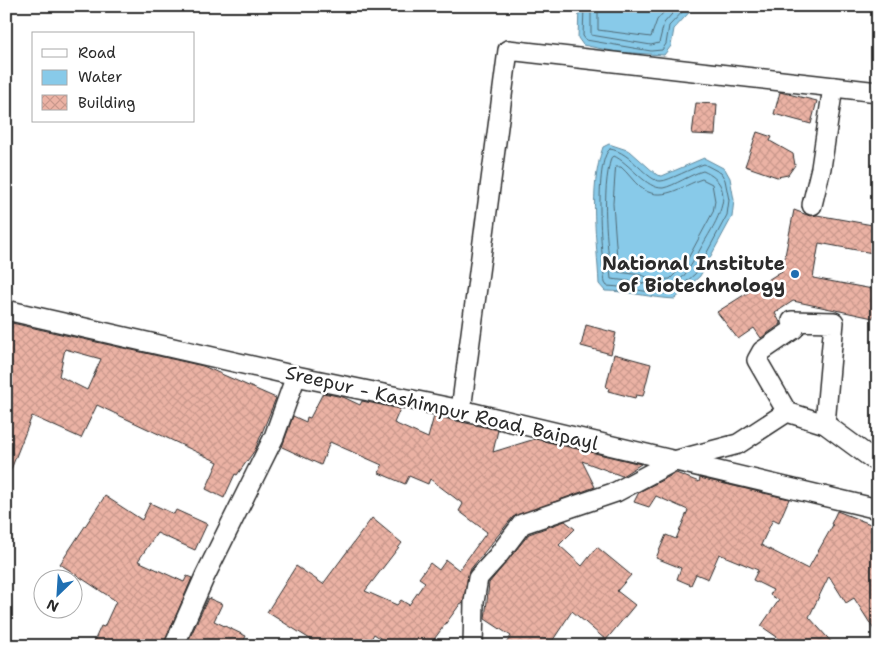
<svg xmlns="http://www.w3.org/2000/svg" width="884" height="652" viewBox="0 0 884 652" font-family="'Shantell Sans',sans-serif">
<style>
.water{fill:#88cae9;stroke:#638a9d}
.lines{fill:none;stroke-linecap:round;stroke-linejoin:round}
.shore{stroke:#506b77;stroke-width:1}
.building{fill:url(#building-cross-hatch);stroke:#2b2b2b;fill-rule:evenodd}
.minor-casing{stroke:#2b2b2b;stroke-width:22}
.minor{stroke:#fff;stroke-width:19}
.poi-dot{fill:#1f6fb2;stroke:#fff;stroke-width:2}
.labels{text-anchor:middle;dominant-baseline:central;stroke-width:5;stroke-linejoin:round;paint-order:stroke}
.poi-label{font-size:19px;font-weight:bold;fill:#2b2b2b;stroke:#fff;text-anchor:end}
.street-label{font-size:19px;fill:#2b2b2b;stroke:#fff}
</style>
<defs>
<pattern id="building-cross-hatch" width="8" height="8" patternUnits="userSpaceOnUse" patternTransform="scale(1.25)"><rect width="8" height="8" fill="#ebb2a4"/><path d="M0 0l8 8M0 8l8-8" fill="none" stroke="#ca998d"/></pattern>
</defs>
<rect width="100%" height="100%" fill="#fff"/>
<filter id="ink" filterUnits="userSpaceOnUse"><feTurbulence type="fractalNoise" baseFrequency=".02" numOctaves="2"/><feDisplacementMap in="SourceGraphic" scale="10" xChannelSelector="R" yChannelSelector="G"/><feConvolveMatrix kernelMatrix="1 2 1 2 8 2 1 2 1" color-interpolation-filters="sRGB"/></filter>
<g filter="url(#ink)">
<!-- water -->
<g class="water">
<path d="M579,6H695L674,29L671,46L664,55L617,52L583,45L578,38Z"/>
<path d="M609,144L630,151L657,175L662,176L704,158L725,169L730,178L734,200L732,217L700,276L675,299C651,298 629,291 605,291L599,284C597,239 588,191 603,147Z"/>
</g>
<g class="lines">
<!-- shore -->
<g class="shore">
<path d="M584,6L583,36L586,40L651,51L662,50L666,44L669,26L688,6"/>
<path d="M591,6V35L651,45L659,43L664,23L679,6"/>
<path d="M598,6V30L651,37L657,20L669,6"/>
<path d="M610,149C632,152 647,182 661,181C668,181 694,167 704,164L721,173L725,180L729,200L727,215L696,273L674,293C652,295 631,287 607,286L605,283C602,261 593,161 610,149Z"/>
<path d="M614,156C630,163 646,189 663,188C674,186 691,174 703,171C741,187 715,223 702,246C693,262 687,275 673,287H655L638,282L611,279C607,242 601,193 611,158Z"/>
<path d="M616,167H621C628,173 633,181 640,187C661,204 681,186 702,179L712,184L715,201L713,212L685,264L670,279L656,280L641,275L618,272L613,204Z"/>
</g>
</g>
<!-- building -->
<g class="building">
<path d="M780,92L817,101L811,124L774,114Z"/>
<path d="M696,103L717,104L715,135L692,134Z"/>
<path d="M757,132L772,137L770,141L793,154L795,165L788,175L777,177L745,166Z"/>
<path d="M794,210L810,216L817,215L878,226V254L819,243L813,278L878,290L873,318L793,301L775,313L781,324L761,338L754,328L738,339L717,312L782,271Z"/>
<path d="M12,323L203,366L276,398L255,450L237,475L235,474L224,498L206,489L218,462L97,405L81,438L32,416L6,482V351ZM65,349L101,359L87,390L59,376Z"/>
<path d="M586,325L616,333L611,354L581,346Z"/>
<path d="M614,354L651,364L643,396L636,395L635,398L608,391L609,388L606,387Z"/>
<path d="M323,393L343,397L360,405L362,401L400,409L394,423L428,438L434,416L498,430L493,452L535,439L641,464L622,476L582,461L595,487L513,517L469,571L463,604L461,603L429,646H392L374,634L367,646H321L267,612L296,566L323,584L372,518L402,543L365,591L397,605L401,600L409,605L425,582L419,578L430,563L439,570L446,560L459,570L487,532L459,511L463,504L430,479L428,484L409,476L405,484L379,473L382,465L330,442L321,465L282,447L293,416L306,422L307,417L310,418Z"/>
<path d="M676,473L699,482L700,478L789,499L779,522L773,519L761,545L808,569L833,525L831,524L837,511L878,527V636L854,598L846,603L829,576L809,617L835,646H790L761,626L779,600L770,595L773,590L753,580L758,570L719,554L708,579L696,574L691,585L677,579L681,568L656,558L666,535L676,539L688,510L656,496L649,507L634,502L639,492Z"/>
<path d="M105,496L142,520L150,503L174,514L176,510L207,524L195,550L157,533L138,561L184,582L187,576L192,578L163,646H92L101,626L104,627L116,601L60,564Z"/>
<path d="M565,521L575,529L559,545L582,566L597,547L631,575L617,591L635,605L606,640L572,611L549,646H504L511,636L485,619L489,583L529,534Z"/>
<path d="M208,598L222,604L214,621L246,636L241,646H186Z"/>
</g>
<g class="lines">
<!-- minor casing -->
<g class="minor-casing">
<g id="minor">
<path d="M812,205L821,168L833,87"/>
<path d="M6,310L296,376L461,410L878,509"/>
<path d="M461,410L508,50L878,92"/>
<path d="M787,412L757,360L762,351L794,329L792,321L834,322L825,424"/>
<path d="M174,646L205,576L274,437L296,376"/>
<path d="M473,646L474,602L478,578L497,557L522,524L616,492L674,461L738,444L787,412L825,424L878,463"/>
</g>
</g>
<!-- minor -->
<use href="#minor" class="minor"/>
</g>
</g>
<!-- markers -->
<circle class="poi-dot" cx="795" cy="274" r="5"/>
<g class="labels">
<!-- poi labels -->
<g class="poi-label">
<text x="785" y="263">National Institute<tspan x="785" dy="22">of Biotechnology</tspan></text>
</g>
<!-- street labels -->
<g class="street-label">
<text transform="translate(442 408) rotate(13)">Sreepur - Kashimpur Road, Baipayl</text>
</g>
</g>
<!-- margin -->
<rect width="884" height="652" fill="none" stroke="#fff" stroke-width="25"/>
<rect x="12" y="12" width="859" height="627" fill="none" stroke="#2b2b2b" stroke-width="2" filter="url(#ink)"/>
<!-- legend -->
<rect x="32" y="32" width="162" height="90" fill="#ffffff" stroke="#aaaaaa"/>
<rect x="42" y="49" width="25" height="8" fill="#ffffff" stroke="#aaaaaa"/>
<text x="78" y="58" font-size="15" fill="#2b2b2b">Road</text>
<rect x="42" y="70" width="25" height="15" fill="#88cae9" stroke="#aaaaaa"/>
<text x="78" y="82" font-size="15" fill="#2b2b2b">Water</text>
<rect x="42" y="95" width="25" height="15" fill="url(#building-cross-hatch)" stroke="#aaaaaa"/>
<text x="78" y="108" font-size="15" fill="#2b2b2b">Building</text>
<!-- north arrow -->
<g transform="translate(58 594) rotate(205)"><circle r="24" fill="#ffffff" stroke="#aaaaaa"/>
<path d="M0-4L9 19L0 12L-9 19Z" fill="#1f6fb2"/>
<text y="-8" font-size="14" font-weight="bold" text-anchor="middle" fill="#2b2b2b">N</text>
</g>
</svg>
